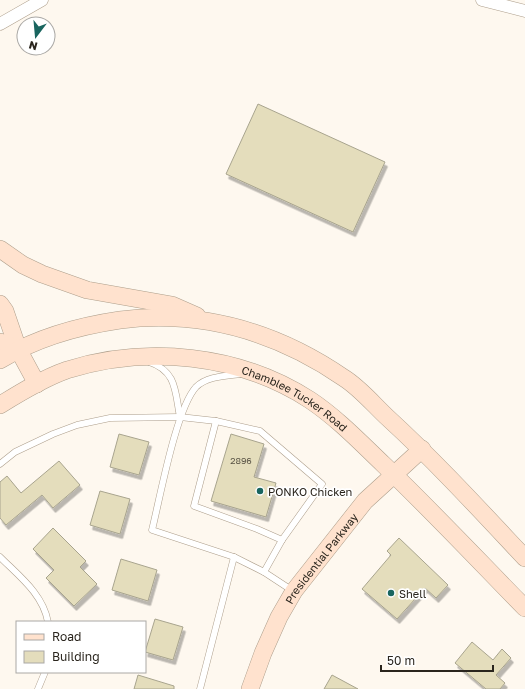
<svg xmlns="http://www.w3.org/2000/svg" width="525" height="689" viewBox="0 0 525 689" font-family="'Golos Text',sans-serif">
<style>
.building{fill:#e4ddbc;stroke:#a8a48e;filter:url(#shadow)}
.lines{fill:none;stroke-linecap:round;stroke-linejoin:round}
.lane-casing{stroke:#ad9e8b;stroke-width:7}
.street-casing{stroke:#ad9e8b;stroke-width:13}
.secondary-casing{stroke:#ad9e8b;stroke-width:18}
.lane{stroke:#fff;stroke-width:6}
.street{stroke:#fff;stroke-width:12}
.secondary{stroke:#ffe2ce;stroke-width:17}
.poi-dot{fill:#19655f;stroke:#fff;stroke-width:1.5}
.labels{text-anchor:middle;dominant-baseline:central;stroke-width:3.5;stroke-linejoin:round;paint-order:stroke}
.number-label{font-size:9px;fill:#585345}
.street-label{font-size:11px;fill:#2a251d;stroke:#fff}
.poi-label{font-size:11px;fill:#2a251d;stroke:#fff;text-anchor:start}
</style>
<defs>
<filter id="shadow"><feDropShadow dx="2.5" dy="4.5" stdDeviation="0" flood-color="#0004"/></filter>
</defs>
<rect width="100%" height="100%" fill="#fef8ef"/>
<!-- building -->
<g class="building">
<path d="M258,104L385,162L353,232L226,174Z"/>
<path d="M119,434L149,442L139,475L110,467Z"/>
<path d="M231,434L264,444L254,477L276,483L266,517L211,501Z"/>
<path d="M59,461L80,485L53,508L42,495L6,525L0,518V482L7,476L21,493Z"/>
<path d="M100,491L130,499L120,534L90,525Z"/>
<path d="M53,528L86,561L80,567L97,584L74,606L46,578L54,570L33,549Z"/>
<path d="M399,538L448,585L436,598L425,588L397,619L362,589L391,555L387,551Z"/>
<path d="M121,559L157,570L148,601L112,590Z"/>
<path d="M155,619L183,627L173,660L145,652Z"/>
<path d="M472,642L493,660L502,649L511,658L496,675L505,683L500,689H486L455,663Z"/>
<path d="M138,675L174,686V689H134Z"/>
<path d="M332,675L358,689H324Z"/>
</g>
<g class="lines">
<!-- lane casing -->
<g class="lane-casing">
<g id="lane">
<path d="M149,362C177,371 175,392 180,417"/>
<path d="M240,374C226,376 207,376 196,387C176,409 160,498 152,530L234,557L264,572L293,591"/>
<path d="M216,421L194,506L257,529L282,540"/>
<path d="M0,464L15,452L53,434L77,425L110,418L180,417L216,421L260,431L322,484L282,540L264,572"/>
<path d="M0,557C19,576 43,594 48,622"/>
<path d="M38,689L45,672"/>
<path d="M200,689L234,557"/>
</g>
</g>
<!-- street casing -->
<g class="street-casing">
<g id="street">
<path d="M482,0L525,11"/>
<path d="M0,24L42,0"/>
</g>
</g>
<!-- secondary casing -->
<g class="secondary-casing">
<g id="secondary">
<path d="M0,249L23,265L42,274L87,290L172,305L197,316"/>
<path d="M0,304L5,311L18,349L37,384"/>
<path d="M0,342L18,349"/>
<path d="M0,360C36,338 79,326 120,320C202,310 277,332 344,378C360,388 374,405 388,418C436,462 480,510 525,558"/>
<path id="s1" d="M0,405C21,392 44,378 67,370C147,345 239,354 310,400C337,418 360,442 383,464C432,511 478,560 525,608"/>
<path id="s2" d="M250,689L263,653L279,617L294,591L365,501L422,449"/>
</g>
</g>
<!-- lane -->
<use href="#lane" class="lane"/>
<!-- street -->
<use href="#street" class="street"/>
<!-- secondary -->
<use href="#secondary" class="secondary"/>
</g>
<!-- markers -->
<g class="poi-dot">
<circle cx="260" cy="491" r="4"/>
<circle cx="391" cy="593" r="4"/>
</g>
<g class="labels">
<!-- number labels -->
<g class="number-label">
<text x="241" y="460">2896</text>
</g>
<!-- street labels -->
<g class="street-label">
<text stroke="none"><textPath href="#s1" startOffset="314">Chamblee Tucker Road</textPath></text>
<text stroke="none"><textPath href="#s2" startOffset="150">Presidential Parkway</textPath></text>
</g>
<!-- poi labels -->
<g class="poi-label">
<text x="268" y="491">PONKO Chicken</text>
<text x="399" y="593">Shell</text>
</g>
</g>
<!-- legend -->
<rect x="16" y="621" width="130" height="52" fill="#ffffff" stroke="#aaa8a5"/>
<rect x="24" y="634" width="20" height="6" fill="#ffe2ce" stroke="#aaa8a5"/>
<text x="52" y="641" font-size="12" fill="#2a251d">Road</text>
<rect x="24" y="651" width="20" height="12" fill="#e4ddbc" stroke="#aaa8a5"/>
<text x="52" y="661" font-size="12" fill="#2a251d">Building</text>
<!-- north arrow -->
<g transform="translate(36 36) rotate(196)"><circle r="19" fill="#ffffff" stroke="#aaa8a5"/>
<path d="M0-3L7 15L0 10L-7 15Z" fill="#19655f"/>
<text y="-6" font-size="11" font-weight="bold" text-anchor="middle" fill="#2a251d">N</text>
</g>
<!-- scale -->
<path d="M381 665v6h112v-6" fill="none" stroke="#2a251d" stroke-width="2"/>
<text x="387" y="665" font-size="12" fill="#2a251d" stroke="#ffffff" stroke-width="3" paint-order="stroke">50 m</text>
</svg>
